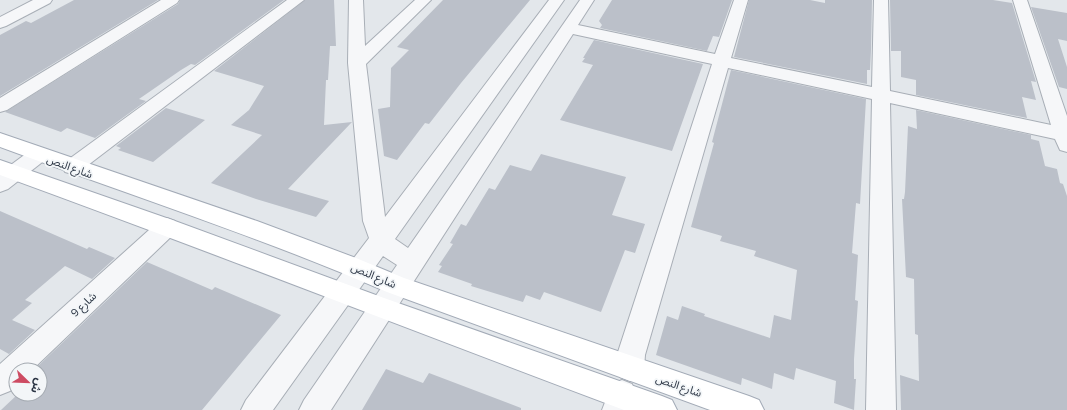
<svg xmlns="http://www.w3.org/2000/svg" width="1067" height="410" viewBox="0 0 1067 410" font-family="Commissioner,'Noto Sans Arabic',sans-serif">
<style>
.building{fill:#bbc0c9}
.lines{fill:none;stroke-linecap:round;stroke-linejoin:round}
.minor-casing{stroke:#a8aeb6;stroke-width:2}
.major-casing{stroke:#a3abb7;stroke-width:2}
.minor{fill:#f6f7f9;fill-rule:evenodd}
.major{fill:#fff;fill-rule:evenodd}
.labels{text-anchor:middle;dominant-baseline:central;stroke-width:3.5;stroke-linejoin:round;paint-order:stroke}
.street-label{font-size:11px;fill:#2b3544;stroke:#f3f6f8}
</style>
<rect width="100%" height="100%" fill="#e3e7eb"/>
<!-- building -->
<g class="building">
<path d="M74,0H158L0,96V35L26,21L31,23Z"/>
<path d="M180,0H284L195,65L191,64L181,70L139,99L146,101L95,138L67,128L61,132L5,112L178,4Z"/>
<path d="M305,0H334L336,46H330L328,80H326L324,125L352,122L288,189L329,201L316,217L256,199L211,183L262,135L231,125L249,110L264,86L214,71Z"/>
<path d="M443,0H530L461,83L429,124L425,123L397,160L384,156L378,109L390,107L391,68L409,50L397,47Z"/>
<path d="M612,0H732L719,37L713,36L707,51L600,28L602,25L599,21Z"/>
<path d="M749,0H810L825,3V0H872L871,50L870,70H867V84L734,57Z"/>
<path d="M890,0H993L1012,3L1036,82L1031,81L1036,100L1022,97L1027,118L916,95V80L901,77V51H891Z"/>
<path d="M1031,7L1067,13V41L1058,39L1067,67V89L1059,87Z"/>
<path d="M594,40L703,64L672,151L560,120L593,65L582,62L585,58H583Z"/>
<path d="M731,70L866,99L860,204L856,203L852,253L858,255L855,300L858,301L854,359V379H856L854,410L834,403L836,381L796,368L794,380L774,373L772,389L742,378L741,385L656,355L667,316L678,320L682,306L705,314L704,316L770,338L774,315L791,320L797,270L754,256L756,251L720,241L722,236L691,227L714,143L712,142Z"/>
<path d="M166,108L205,120L153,162L118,150L121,148L116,146Z"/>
<path d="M916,110L1031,135V139L1039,141L1045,166L1057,169L1060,183L1063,184L1067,196V410H901L900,375L919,381L918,335L915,334L914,279L906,277L902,199H904L905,192L908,126L917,129Z"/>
<path d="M541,154L626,177L612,215L645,224L635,253L625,250L601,312L544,292L540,300L526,295L523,302L471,286L472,284L438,272L442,266L439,265L453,244L450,243L461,224L466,226L489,188L495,190L510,165L531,171Z"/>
<path d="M0,211L87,249L89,247L115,258L92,279L65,266L25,300L32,303L12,320L35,330L9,354L0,349Z"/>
<path d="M147,262L212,290L215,287L281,315L202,410H1L18,394H40V373L42,372L36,368Z"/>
<path d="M386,369L423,383L429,373L521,408V410H362Z"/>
</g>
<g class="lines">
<!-- minor casing -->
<g class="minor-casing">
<g id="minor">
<path d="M33,0H52L50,3L6,26L0,28V17Z"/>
<path d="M161,0H179L177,3L7,110L0,112V98Z"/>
<path d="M287,0H304L79,172L72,174L65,172L62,167L65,162Z"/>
<path d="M349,0H363L365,46L415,0H431L366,64L385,217L549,0H564L395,239L408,248L580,0H594L578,25L715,54L734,0H748L731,58L872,87L874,0H888L890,91L1051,125L1013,0H1027L1067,116V152L1060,150L1055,139L890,103L896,410H866L872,99L728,68L645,355L644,368L640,377L630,381L620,377L616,368L617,355L712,64L573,34L331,410H299L304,400L397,265L383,256L273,410H241L246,400L369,238L363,221L348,63Z"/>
<path d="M38,148L45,150L48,155L45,160L8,189L0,192V173L31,150Z"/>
<path d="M167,218L175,221L178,227L175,233L32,370H16V386L10,391L0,395V364L159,221Z"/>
<path d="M622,380L632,384L636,394L632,410H602L612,384Z"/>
</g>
</g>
<!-- major casing -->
<g class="major-casing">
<g id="major">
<path d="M0,133L257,221L356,258L404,278L749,396L759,400L764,410H710L387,292C261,237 129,195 0,147Z"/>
<path d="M0,160L175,221L384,298L662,396L672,400L677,410H624C416,332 209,251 0,175Z"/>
</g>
</g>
<!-- minor -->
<use href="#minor" class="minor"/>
<!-- major -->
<use href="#major" class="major"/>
</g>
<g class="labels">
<!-- street labels -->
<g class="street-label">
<text transform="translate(70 166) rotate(20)">شارع النص</text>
<text transform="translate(374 275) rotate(23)">شارع النص</text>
<text transform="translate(83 304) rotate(-43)">شارع 9</text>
<text transform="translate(679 385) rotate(19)">شارع النص</text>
</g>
</g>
<!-- north arrow -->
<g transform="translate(28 382) rotate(113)"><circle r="19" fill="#f3f6f8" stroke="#a3a9b0"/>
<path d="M0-3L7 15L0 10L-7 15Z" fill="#cd4b62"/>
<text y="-6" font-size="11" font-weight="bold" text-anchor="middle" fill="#2b3544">ش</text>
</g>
</svg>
